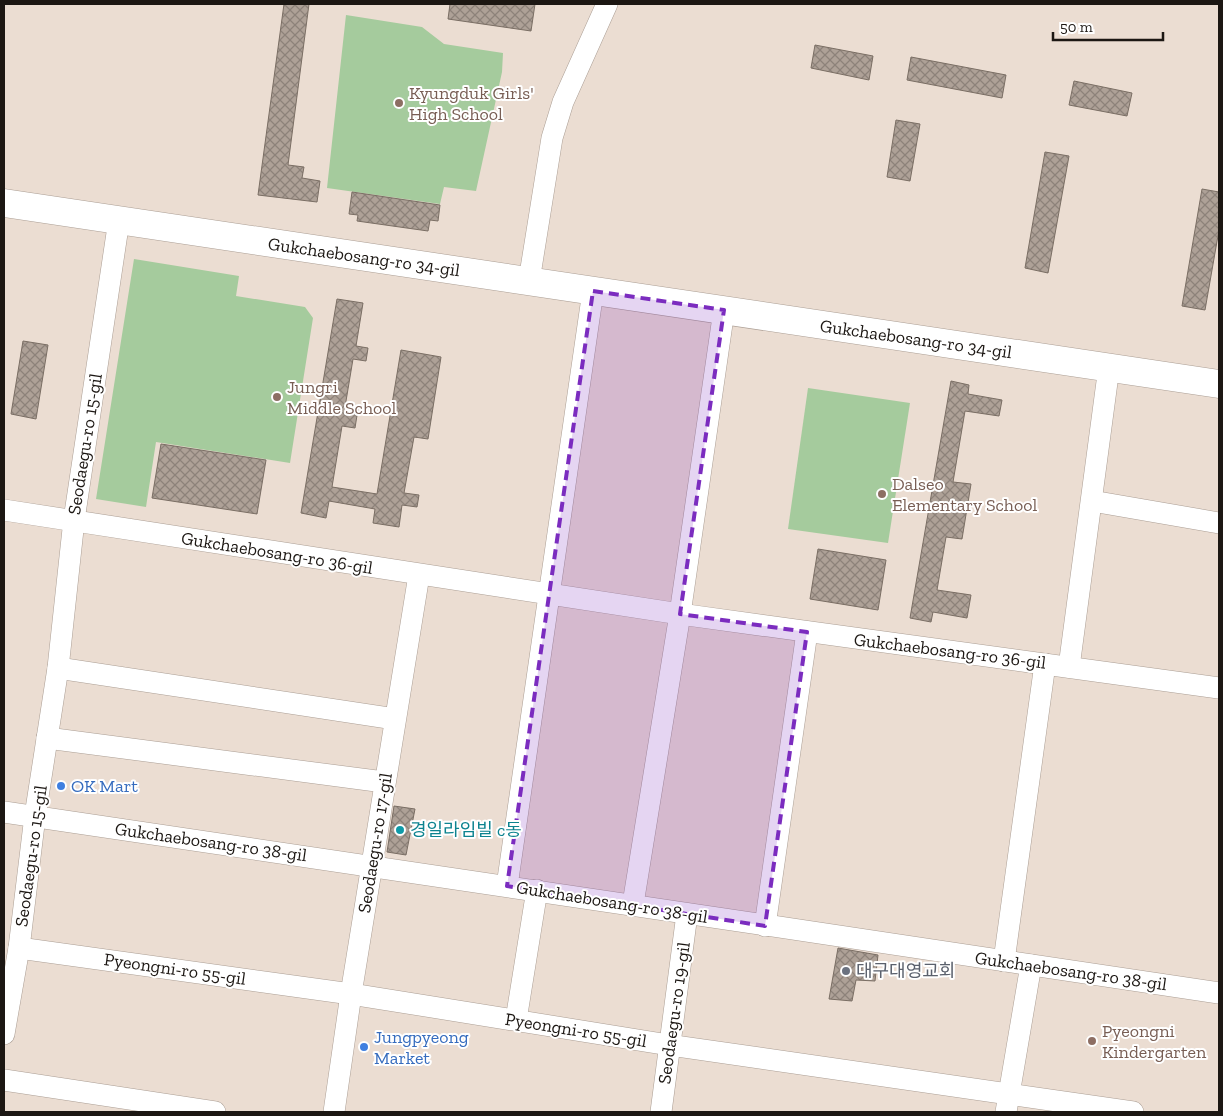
<svg xmlns="http://www.w3.org/2000/svg" width="1223" height="1116" viewBox="0 0 1223 1116" font-family="'Zilla Slab','Noto Sans KR',serif">
<style>
.pitch{fill:#a5cb9d}
.building{fill:url(#building-cross-hatch);stroke:#7a6e64}
.lines{fill:none;stroke-linecap:round;stroke-linejoin:round}
.minor-casing{stroke:#ab9e94;stroke-width:22}
.major-casing{stroke:#ab9e94;stroke-width:29}
.minor{stroke:#fff;stroke-width:21}
.major{stroke:#fff;stroke-width:28}
.marked{fill:#7b2cbf;fill-opacity:0.2;stroke:#7b2cbf;stroke-width:4;stroke-dasharray:10 6;stroke-linejoin:round}
.education-dot{fill:#8d6e63;stroke:#fff;stroke-width:2}
.shop-dot{fill:#3f7fe0;stroke:#fff;stroke-width:2}
.culture-dot{fill:#0f9aa8;stroke:#fff;stroke-width:2}
.worship-dot{fill:#6b7280;stroke:#fff;stroke-width:2}
.labels{text-anchor:middle;dominant-baseline:central;stroke-width:4;stroke-linejoin:round;paint-order:stroke}
.education-label{font-size:18px;fill:#785e54;stroke:#fff;text-anchor:start}
.street-label{font-size:18px;fill:#1c1713;stroke:#fff}
.shop-label{font-size:18px;fill:#366cbe;stroke:#fff;text-anchor:start}
.culture-label{font-size:18px;fill:#0d838f;stroke:#fff;text-anchor:start}
.worship-label{font-size:18px;fill:#5b616d;stroke:#fff;text-anchor:start}
</style>
<defs>
<pattern id="building-cross-hatch" width="8" height="8" patternUnits="userSpaceOnUse" patternTransform="scale(1.25)"><rect width="8" height="8" fill="#aea197"/><path d="M0 0l8 8M0 8l8-8" fill="none" stroke="#8d827a"/></pattern>
</defs>
<rect width="100%" height="100%" fill="#ebddd2"/>
<!-- pitch -->
<g class="pitch">
<path d="M346,15L422,27L444,44L503,53L502,72L476,191L444,187L440,204L327,188Z"/>
<path d="M134,259L239,276L236,296L305,307L313,318L290,463L156,442L146,507L96,499Z"/>
<path d="M808,388L910,403L888,543L788,529Z"/>
</g>
<!-- building -->
<g class="building">
<path d="M284,4H309L288,165L304,167L302,178L320,181L317,202L258,195Z"/>
<path d="M450,4H535L531,31L448,19Z"/>
<path d="M815,45L873,56L869,80L811,68Z"/>
<path d="M911,57L1006,75L1002,98L907,80Z"/>
<path d="M1074,81L1132,93L1127,116L1069,105Z"/>
<path d="M896,120L920,124L910,181L887,177Z"/>
<path d="M1045,152L1069,156L1048,273L1025,268Z"/>
<path d="M1202,189L1219,192V230L1205,310L1182,306Z"/>
<path d="M352,192L440,205L438,221L430,220L428,231L357,221L358,215L349,214Z"/>
<path d="M337,299L363,303L356,346L368,348L366,361L353,359L345,407L358,409L355,428L342,426L332,487L377,494L401,350L441,357L428,439L414,437L404,493L419,495L417,507L402,505L399,527L373,523L375,509L329,501L326,518L301,513Z"/>
<path d="M23,341L48,345L36,419L11,414Z"/>
<path d="M951,381L969,385L968,394L1002,400L999,416L965,411L953,482L971,484L962,539L946,537L937,590L971,595L967,618L933,612L931,622L910,618Z"/>
<path d="M161,444L266,460L257,514L152,498Z"/>
<path d="M818,549L886,560L878,610L810,599Z"/>
<path d="M394,806L415,809L406,855L387,852Z"/>
<path d="M838,948L878,955L875,981L856,980L852,1001L829,999Z"/>
</g>
<g class="lines">
<!-- minor casing -->
<g class="minor-casing">
<g id="minor">
<path d="M529,281L552,138L563,102L607,4"/>
<path d="M1092,501L1219,523"/>
<path d="M4,510L680,614L1219,688"/>
<path d="M1069,667L1109,367"/>
<path d="M58,668L395,719"/>
<path d="M47,738L384,782"/>
<path d="M4,812C409,870 814,933 1219,993"/>
<path d="M507,886L593,291"/>
<path d="M633,904L680,614L724,310"/>
<path d="M765,926L807,632"/>
<path d="M19,948L351,994L669,1045L1133,1112"/>
<path d="M1004,961L1045,664"/>
<path d="M516,1020L537,890"/>
<path d="M4,1034L19,948L35,816L58,668L74,520L119,220"/>
<path d="M4,1080L215,1112"/>
<path d="M334,1112L351,994L419,575"/>
<path d="M661,1112L687,914"/>
<path d="M1006,1112L1031,965"/>
</g>
</g>
<!-- major casing -->
<g class="major-casing">
<path id="major" d="M4,203L1219,384"/>
</g>
<!-- minor -->
<use href="#minor" class="minor"/>
<!-- major -->
<use href="#major" class="major"/>
</g>
<!-- marked area -->
<path class="marked" d="M593,291L724,310L680,614L807,632L765,926L507,886Z"/>
<!-- markers -->
<g class="education-dot">
<circle cx="399" cy="103" r="5"/>
<circle cx="277" cy="397" r="5"/>
<circle cx="882" cy="494" r="5"/>
<circle cx="1092" cy="1041" r="5"/>
</g>
<g class="shop-dot">
<circle cx="61" cy="786" r="5"/>
<circle cx="364" cy="1047" r="5"/>
</g>
<circle class="culture-dot" cx="400" cy="830" r="5"/>
<circle class="worship-dot" cx="846" cy="971" r="5"/>
<g class="labels">
<!-- education labels -->
<g class="education-label">
<text x="409" y="93">Kyungduk Girls'<tspan x="409" dy="21">High School</tspan></text>
<text x="287" y="387">Jungri<tspan x="287" dy="21">Middle School</tspan></text>
<text x="892" y="484">Dalseo<tspan x="892" dy="21">Elementary School</tspan></text>
<text x="1102" y="1031">Pyeongni<tspan x="1102" dy="21">Kindergarten</tspan></text>
</g>
<!-- street labels -->
<g class="street-label">
<text transform="translate(364 257) rotate(8)">Gukchaebosang-ro 34-gil</text>
<text transform="translate(916 339) rotate(8)">Gukchaebosang-ro 34-gil</text>
<text transform="translate(85 444) rotate(-81)">Seodaegu-ro 15-gil</text>
<text transform="translate(277 553) rotate(9)">Gukchaebosang-ro 36-gil</text>
<text transform="translate(950 651) rotate(7)">Gukchaebosang-ro 36-gil</text>
<text transform="translate(211 842) rotate(8)">Gukchaebosang-ro 38-gil</text>
<text transform="translate(375 843) rotate(-81)">Seodaegu-ro 17-gil</text>
<text transform="translate(31 856) rotate(-82)">Seodaegu-ro 15-gil</text>
<text transform="translate(612 902) rotate(9)">Gukchaebosang-ro 38-gil</text>
<text transform="translate(175 969) rotate(8)">Pyeongni-ro 55-gil</text>
<text transform="translate(1071 971) rotate(8)">Gukchaebosang-ro 38-gil</text>
<text transform="translate(674 1013) rotate(-82)">Seodaegu-ro 19-gil</text>
<text transform="translate(576 1030) rotate(9)">Pyeongni-ro 55-gil</text>
</g>
<!-- shop labels -->
<g class="shop-label">
<text x="71" y="786">OK Mart</text>
<text x="374" y="1037">Jungpyeong<tspan x="374" dy="21">Market</tspan></text>
</g>
<!-- culture labels -->
<g class="culture-label">
<text x="410" y="830">경일라임빌 c동</text>
</g>
<!-- worship labels -->
<g class="worship-label">
<text x="856" y="971">대구대영교회</text>
</g>
</g>
<!-- border -->
<rect width="1223" height="1116" fill="none" stroke="#1c1713" stroke-width="10"/>
<!-- scale -->
<path d="M1053 32v8h110v-8" fill="none" stroke="#1c1713" stroke-width="2.5"/>
<text x="1060" y="32" font-size="15" fill="#1c1713" stroke="#ffffff" stroke-width="4" paint-order="stroke">50 m</text>
</svg>
